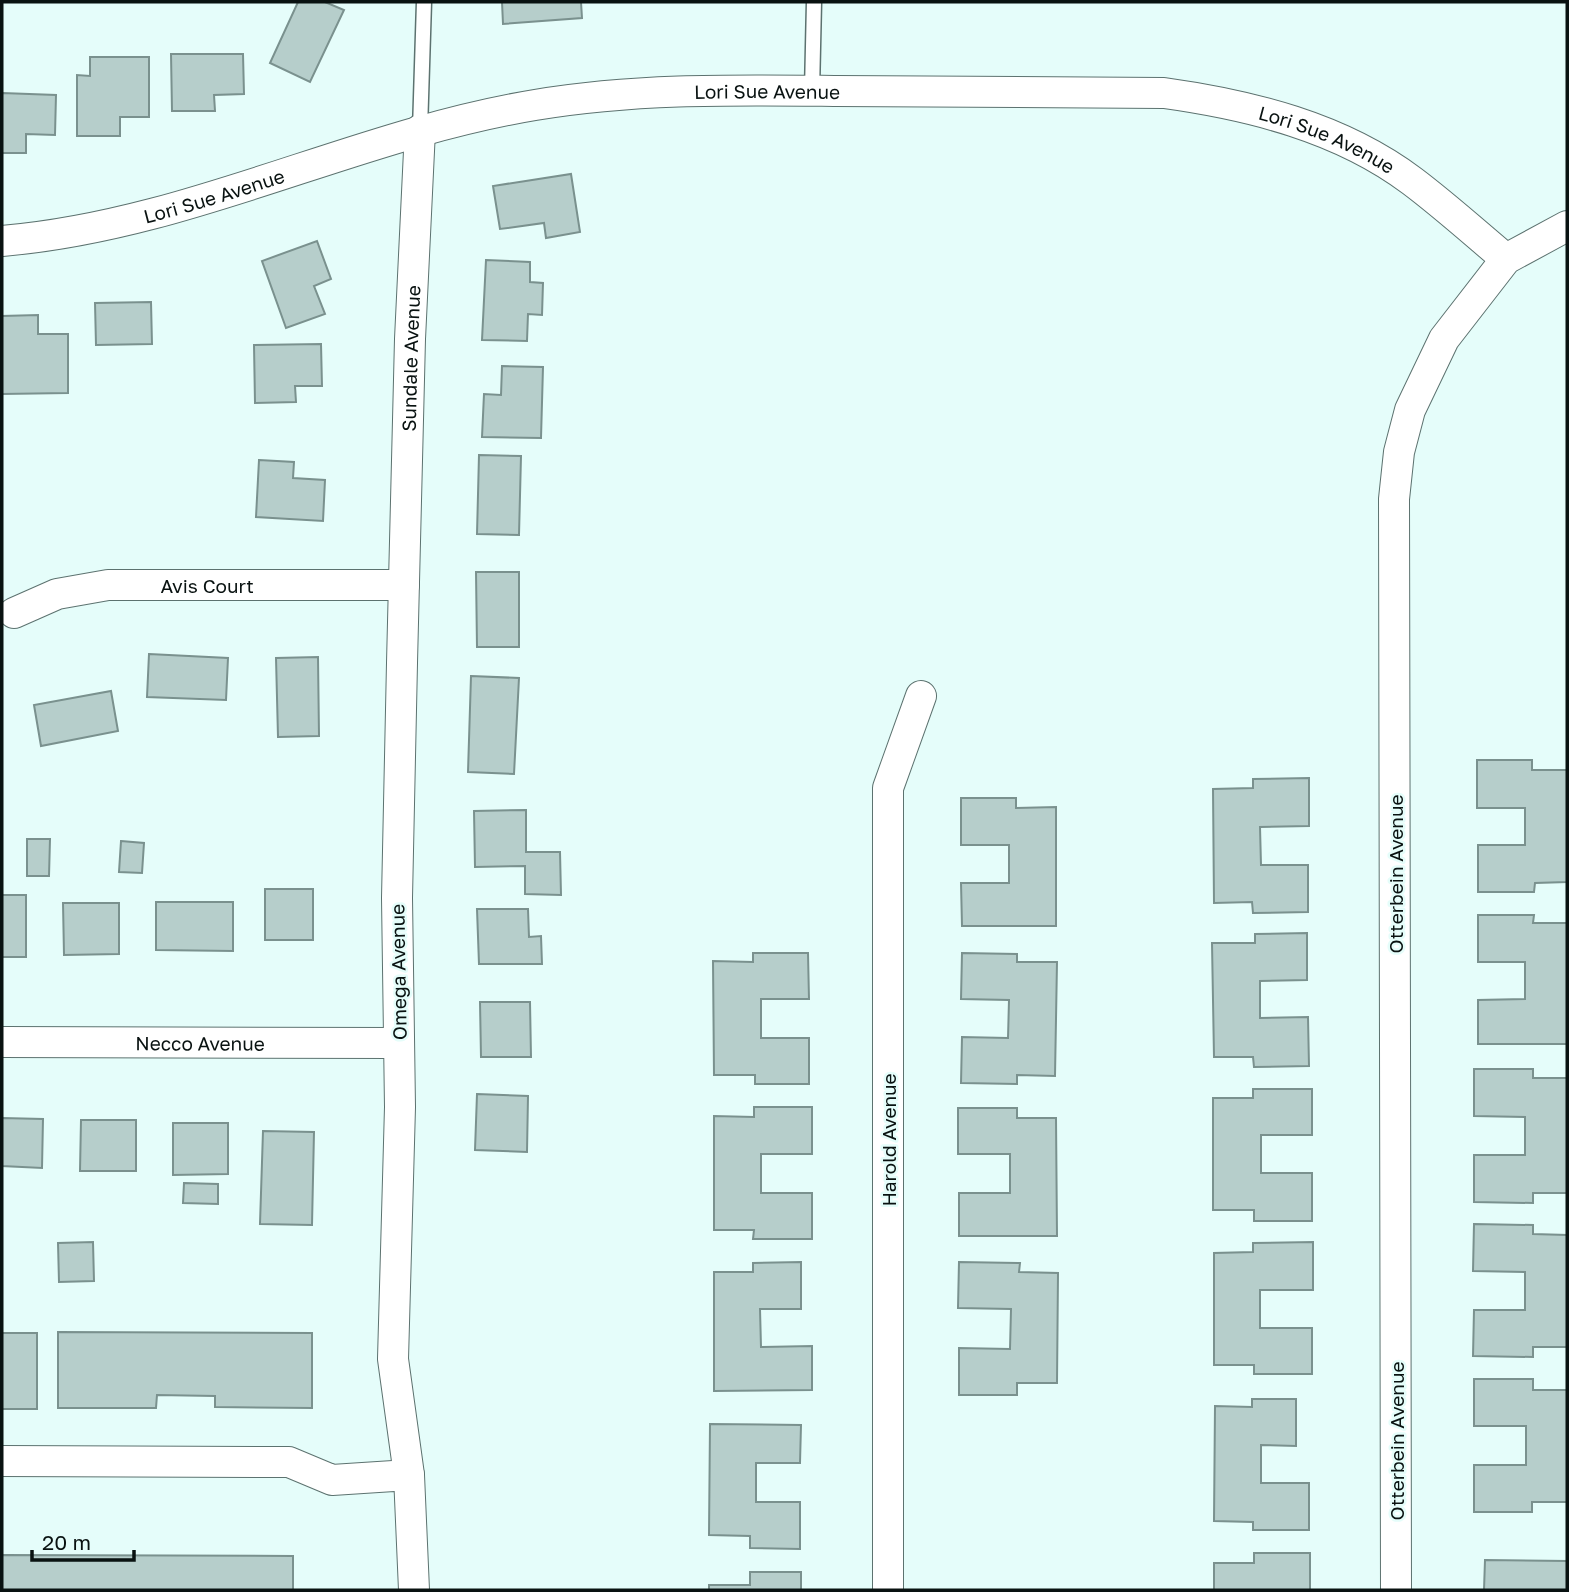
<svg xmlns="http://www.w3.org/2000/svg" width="1569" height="1592" viewBox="0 0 1569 1592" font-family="'Golos Text',sans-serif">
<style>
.building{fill:#b6cecb;stroke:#7a918e;stroke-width:2}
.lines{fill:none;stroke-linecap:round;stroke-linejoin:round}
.lane-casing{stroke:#5c726f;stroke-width:17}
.street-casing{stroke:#5c726f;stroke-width:32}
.lane{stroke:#fff;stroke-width:14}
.street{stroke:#fff;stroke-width:30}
.labels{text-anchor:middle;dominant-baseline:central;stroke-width:5;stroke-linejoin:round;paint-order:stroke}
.street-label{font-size:19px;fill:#091211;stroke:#e5fdfa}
</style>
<rect width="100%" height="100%" fill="#e5fdfa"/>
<!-- building -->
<g class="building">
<path d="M298,2H325L344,10L310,82L270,63Z"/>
<path d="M502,2H581L582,18L503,24Z"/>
<path d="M171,54H243L244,94L214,95L215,111H172Z"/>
<path d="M90,57H149V117H120V136H77V75L90,76Z"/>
<path d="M2,93L56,95L55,135L26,134V153H2Z"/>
<path d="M571,174L580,232L546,238L544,223L500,229L493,186Z"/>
<path d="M317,241L331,279L314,286L325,314L286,328L262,261Z"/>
<path d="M486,260L530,262V282L543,283L542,315L528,314L527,341L482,340Z"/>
<path d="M151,302L152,344L96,345L95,303Z"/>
<path d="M38,315V334H68V393L2,394V316Z"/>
<path d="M321,344L322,386H295L296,402L255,403L254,345Z"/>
<path d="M502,366L543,367L541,438L482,437L484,394L501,395Z"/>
<path d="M479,455L521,456L519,535L477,534Z"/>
<path d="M259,460L294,462L293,478L325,480L323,521L256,517Z"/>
<path d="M476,572H519V647H477Z"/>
<path d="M149,654L228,658L226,700L147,697Z"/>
<path d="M318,657L319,736L278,737L276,658Z"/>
<path d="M471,676L519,678L514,774L468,772Z"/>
<path d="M111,691L118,731L41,746L34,705Z"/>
<path d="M1477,760H1532V770H1567V882L1535,883L1534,892H1478V845H1525V808H1477Z"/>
<path d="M1309,778V826L1260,827L1261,865H1308V912L1253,913L1252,902L1214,903L1213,789L1253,788V779Z"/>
<path d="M961,798H1016V808L1056,807V926H962L961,883H1009V845H961Z"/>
<path d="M526,810V852H560L561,895L525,894V866L475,867L474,811Z"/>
<path d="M27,839H50L49,876H27Z"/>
<path d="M121,841L144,843L142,873L119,872Z"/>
<rect x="265" y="889" width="48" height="51"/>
<rect x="2" y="895" width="24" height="62"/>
<path d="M156,902H233V951L156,950Z"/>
<path d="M63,903H119V954L64,955Z"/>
<path d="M477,909H528L529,937L541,936L542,964H479Z"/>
<path d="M1478,915H1534L1533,923H1567V1044H1478V1000L1525,999V962H1478Z"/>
<path d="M1307,933V980L1260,981V1018L1308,1017L1309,1066L1254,1067L1253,1057H1214L1212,943H1255V934Z"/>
<path d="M753,953H808L809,999H761V1038H809V1084H755V1075H714L713,961L753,962Z"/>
<path d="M962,953L1017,954V962H1057L1055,1076L1017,1075V1084L961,1083L962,1037L1008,1038L1009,1000L961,999Z"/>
<path d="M480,1002H530L531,1057H481Z"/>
<path d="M1474,1069H1533V1078H1567V1193H1533V1203L1474,1202V1155H1525V1117L1474,1116Z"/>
<path d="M1253,1089H1312V1135H1261V1173H1312V1221H1254V1210H1213V1098H1253Z"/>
<path d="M477,1094L528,1096L527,1152L475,1150Z"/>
<path d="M754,1107H812V1154H761V1193H812V1239H753L754,1230H714V1116L754,1117Z"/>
<path d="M958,1108H1017V1118H1056L1057,1236H959V1193H1010V1154H958Z"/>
<path d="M2,1118L43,1119L42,1168L2,1166Z"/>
<path d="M81,1120H136V1171H80Z"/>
<path d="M173,1123H228V1174L173,1175Z"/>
<path d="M263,1131L314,1132L312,1225L260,1224Z"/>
<path d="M184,1183L218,1184V1204L183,1203Z"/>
<path d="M1474,1224L1533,1225V1234L1567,1235V1347H1533V1357L1473,1356L1474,1310H1525V1272L1473,1271Z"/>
<path d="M93,1242L94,1281L59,1282L58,1243Z"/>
<path d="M1313,1242V1290H1260V1328H1312V1374H1254V1365H1214V1253L1253,1252V1243Z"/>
<path d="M801,1262V1309H760L761,1347L812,1346V1390L714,1391V1272H753V1263Z"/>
<path d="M959,1262L1020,1263L1019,1272L1058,1273L1057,1383H1017V1395H959V1348L1010,1349L1011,1309L958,1308Z"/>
<path d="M58,1332L312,1333V1408L215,1407V1396L157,1395L156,1408H58Z"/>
<rect x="2" y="1333" width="35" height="76"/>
<path d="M1474,1379H1533V1390H1567V1502H1532V1512H1474V1465H1526V1426H1474Z"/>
<path d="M1252,1399H1296V1446L1261,1445V1483H1309V1530H1253V1522L1214,1521L1215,1406L1252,1407Z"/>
<path d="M710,1424L801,1425L800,1463H756V1502H800V1549L750,1548V1536L709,1535Z"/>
<path d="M1254,1553H1310V1590H1214V1563H1254Z"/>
<path d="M2,1555L293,1556V1590H2Z"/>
<path d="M1485,1560L1567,1561V1590H1484Z"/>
<path d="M750,1572H801V1590H709V1585H750Z"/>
</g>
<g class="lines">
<!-- lane casing -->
<g class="lane-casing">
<g id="lane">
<path d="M812,91L814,2"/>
<path d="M420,130L424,2"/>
</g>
</g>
<!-- street casing -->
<g class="street-casing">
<g id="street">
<path id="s1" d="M2,241C190,225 353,135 535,105C636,88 736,90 837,91C946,91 1055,92 1164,93C1250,105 1340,127 1412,181C1444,205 1475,233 1506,259"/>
<path id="s2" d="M14,613L57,594L108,585H404"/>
<path id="s3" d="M2,1042L399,1043"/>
<path d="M2,1461L289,1462L332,1480L409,1475L414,1590"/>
<path id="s4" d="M409,1475L393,1359L400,1107L397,898L402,663L410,339L420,130"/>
<path d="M888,1590V788L921,696"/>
<path d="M1396,1590L1394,499L1399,452L1410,410L1444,339L1506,259L1567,226"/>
</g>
</g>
<!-- lane -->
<use href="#lane" class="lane"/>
<!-- street -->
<use href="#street" class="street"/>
</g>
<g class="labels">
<!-- street labels -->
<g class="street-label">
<text stroke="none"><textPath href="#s1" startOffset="784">Lori Sue Avenue</textPath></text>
<text stroke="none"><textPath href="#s1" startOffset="1351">Lori Sue Avenue</textPath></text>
<text stroke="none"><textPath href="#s1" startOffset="217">Lori Sue Avenue</textPath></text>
<text stroke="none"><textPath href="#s4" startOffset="1118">Sundale Avenue</textPath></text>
<text stroke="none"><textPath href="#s2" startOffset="198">Avis Court</textPath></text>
<text transform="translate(1395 874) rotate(-90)">Otterbein Avenue</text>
<text transform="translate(398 972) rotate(-91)">Omega Avenue</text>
<text stroke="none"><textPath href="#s3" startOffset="198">Necco Avenue</textPath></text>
<text transform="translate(888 1140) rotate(-90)">Harold Avenue</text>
<text transform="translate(1396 1441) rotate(-90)">Otterbein Avenue</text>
</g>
</g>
<!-- border -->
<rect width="1569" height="1592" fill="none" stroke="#091211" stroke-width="7"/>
<!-- scale -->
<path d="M32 1550v10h102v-10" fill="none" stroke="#091211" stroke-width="3.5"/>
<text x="42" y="1550" font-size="21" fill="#091211" stroke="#e5fdfa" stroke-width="5" paint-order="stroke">20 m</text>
</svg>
